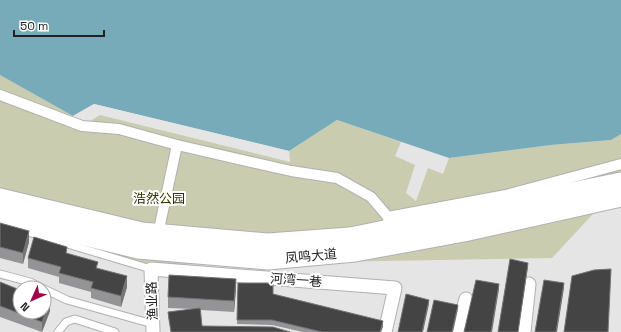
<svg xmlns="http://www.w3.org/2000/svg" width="621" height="332" viewBox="0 0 621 332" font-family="'Space Grotesk','Noto Sans SC',sans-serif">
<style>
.green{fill:#caccb0}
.water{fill:#78abba}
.pier{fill:#e5e5e6}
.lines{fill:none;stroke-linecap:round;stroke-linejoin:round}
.service-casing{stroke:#b0b0b1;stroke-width:9}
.pedestrian-casing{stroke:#b0b0b1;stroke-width:12}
.minor-casing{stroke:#b0b0b1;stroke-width:15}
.secondary-casing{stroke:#b0b0b1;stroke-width:21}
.service{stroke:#fff;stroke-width:7}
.pedestrian{stroke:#fff;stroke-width:10}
.minor{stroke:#fff;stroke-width:13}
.secondary{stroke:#fff;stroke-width:19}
.wall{fill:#949496}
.shaded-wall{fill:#747475}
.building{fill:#444445;stroke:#747475}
.labels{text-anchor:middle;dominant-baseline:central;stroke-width:4;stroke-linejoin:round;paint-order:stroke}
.park-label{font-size:13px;fill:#323200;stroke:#fff}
.street-label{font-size:13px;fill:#222;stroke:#fff}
</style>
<rect width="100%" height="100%" fill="#e5e5e6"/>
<!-- green -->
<path class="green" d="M0,75L73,116L82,126L100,115L290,162L289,151L337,120L401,142L395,156L415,165L406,193L416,201L428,168L443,174L449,158L551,145L611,140L621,134V197L606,200L552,258L152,265L0,222Z"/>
<!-- water -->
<path class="water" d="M0,0H621V134L611,140L551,145L449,158L337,120L289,151L94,104L73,116L0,75Z"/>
<!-- pier -->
<path class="pier" d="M94,104L289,151L290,153L94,106L74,117L73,116Z"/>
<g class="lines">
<!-- service casing -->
<g class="service-casing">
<g id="service">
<path d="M21,230L151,269"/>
<path d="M0,274L30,282L42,288"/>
<path d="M44,289L67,300L153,324"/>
<path d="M58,332L66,322L75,319L115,332"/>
</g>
</g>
<!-- pedestrian casing -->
<g class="pedestrian-casing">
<g id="pedestrian">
<path d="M0,95L82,126L119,129L177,145"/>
<path d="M388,217L506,195L621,164"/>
<path d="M158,234L177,145L291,171L337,178L371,197L388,217L389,229"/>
</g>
</g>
<!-- minor casing -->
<g class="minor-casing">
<g id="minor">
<path d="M153,332L151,269L395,288L385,332"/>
<path d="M457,332L466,299"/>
<path d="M524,332L529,284"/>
</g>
</g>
<!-- secondary casing -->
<g class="secondary-casing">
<g id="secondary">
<path d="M0,198L142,232L268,243L350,237L621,182"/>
<path d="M0,215L138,249L268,260L355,252L464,232L621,197"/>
</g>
</g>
<!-- service -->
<use href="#service" class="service"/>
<!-- pedestrian -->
<use href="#pedestrian" class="pedestrian"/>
<!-- minor -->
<use href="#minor" class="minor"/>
<!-- secondary -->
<use href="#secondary" class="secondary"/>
</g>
<!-- wall -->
<g class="wall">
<path d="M0,223L29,242L23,264L0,258Z"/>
<path d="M67,254L98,268L127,287L121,307L91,298V292L59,283V277L28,268V258Z"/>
<path d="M0,282L50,311L42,332L0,317Z"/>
<path d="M238,283L273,294L383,326L381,332H303L272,325L237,324Z"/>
<path d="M236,289L234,312L201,310L202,326L290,332H171L168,317V312L194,309L168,308V297Z"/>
</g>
<!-- shaded-wall -->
<g class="shaded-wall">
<path d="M29,231V242L23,264V253Z"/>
<path d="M528,263V267L518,332Z"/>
<path d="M127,276V287L121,307V296Z"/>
<path d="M236,279V289L234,312V301Z"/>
<path d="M564,283V288L557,332H556Z"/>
<path d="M499,284V289L492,332H491Z"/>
<path d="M429,300V304L423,332H422Z"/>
<path d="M50,301V311L42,332V322Z"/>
<path d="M458,305V309L453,332H452Z"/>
<path d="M383,321V326L381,332H380Z"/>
</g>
<!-- building -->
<g class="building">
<path d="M0,223L29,231L23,253L0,247Z"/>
<path d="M34,237L67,247L66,253L98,262L96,268L127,276L121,296L91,288L93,282L59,273L61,267L28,258Z"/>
<path d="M510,259L528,263L518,332H498Z"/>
<path d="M611,269L608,332H564L572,276L594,270Z"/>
<path d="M169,275L236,279L234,301L168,297Z"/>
<path d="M476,280L499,284L491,332H464Z"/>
<path d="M544,280L564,283L556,332H535Z"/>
<path d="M0,282L20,290V312H44V299L50,301L42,322L0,306Z"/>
<path d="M238,283H273V294L383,321L380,332H322L272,320H237Z"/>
<path d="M406,294L429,300L422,332H398Z"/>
<path d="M434,300L458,305L452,332H427Z"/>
<path d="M200,308L202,326L273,327L290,332H171L168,312Z"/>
</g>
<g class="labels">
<!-- park labels -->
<g class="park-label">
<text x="159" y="198">浩然公园</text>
</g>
<!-- street labels -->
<g class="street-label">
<text transform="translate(311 256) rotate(-5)">凤鸣大道</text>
<text transform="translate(296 280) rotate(4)">河湾一巷</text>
<text transform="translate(152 301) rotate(-92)">渔业路</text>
</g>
</g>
<!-- north arrow -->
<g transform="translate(32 300) rotate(225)"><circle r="19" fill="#ffffff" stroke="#a7a7a7"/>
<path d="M0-3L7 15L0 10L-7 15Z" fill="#9f074c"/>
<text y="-6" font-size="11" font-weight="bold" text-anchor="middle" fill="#222222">N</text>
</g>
<!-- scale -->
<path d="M14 30v6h90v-6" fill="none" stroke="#222222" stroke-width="2"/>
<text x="20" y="30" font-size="12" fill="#222222" stroke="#ffffff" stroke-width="3" paint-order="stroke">50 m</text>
</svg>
